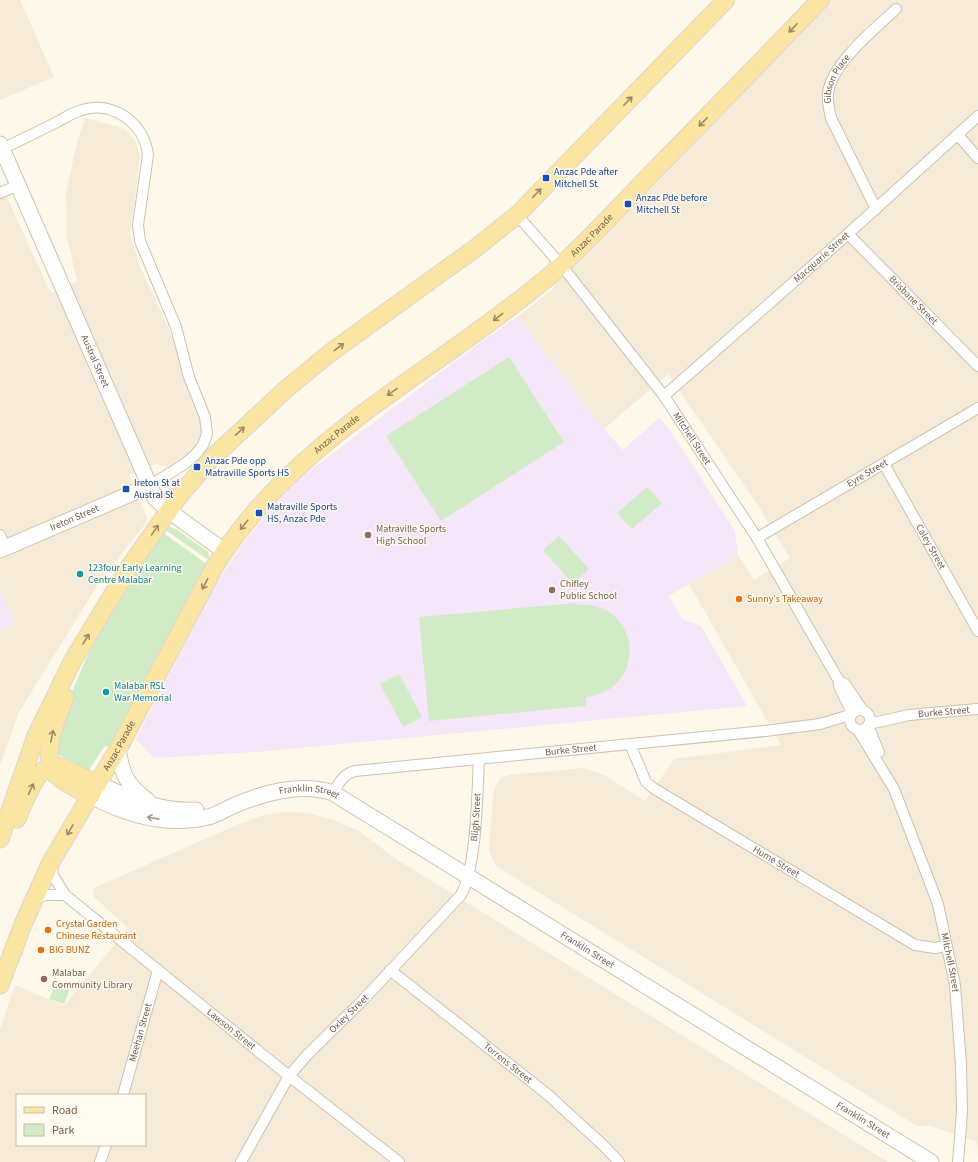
<svg xmlns="http://www.w3.org/2000/svg" width="978" height="1162" viewBox="0 0 978 1162" font-family="'Source Sans 3',sans-serif">
<style>
.residential{fill:#f5ebd8;fill-rule:evenodd}
.education{fill:#f5e6fa}
.green{fill:#d1ebc7}
.lines{fill:none;stroke-linecap:round;stroke-linejoin:round}
.street-casing{stroke:#d0c1ae;stroke-width:12}
.secondary-casing{stroke:#d3c2ac;stroke-width:17}
.primary-casing{stroke:#dcd6d0;stroke-width:19}
.street{stroke:#fff;stroke-width:10}
.secondary{stroke:#fff;stroke-width:15}
.primary{stroke:#fbe5a2;stroke-width:17}
.oneway{stroke:#a08966}
.oneway2{stroke:#a8988b}
.transit-dot{fill:#1a4fb4;stroke:#fffbf0;stroke-width:1.5}
.education-dot{fill:#8d6e63;stroke:#fffbf0;stroke-width:1.5}
.culture-dot{fill:#0f9aa8;stroke:#fffbf0;stroke-width:1.5}
.food-dot{fill:#e8710a;stroke:#fffbf0;stroke-width:1.5}
.labels{text-anchor:middle;dominant-baseline:central;stroke-width:3;stroke-linejoin:round;paint-order:stroke}
.street-label{font-size:10px;fill:#79614c;stroke:#fffbf0}
.transit-label{font-size:10px;fill:#164399;stroke:#fffbf0;text-anchor:start}
.education-label{font-size:10px;fill:#785e54;stroke:#fffbf0;text-anchor:start}
.culture-label{font-size:10px;fill:#0d838f;stroke:#fffbf0;text-anchor:start}
.food-label{font-size:10px;fill:#c56008;stroke:#fffbf0;text-anchor:start}
</style>
<rect width="100%" height="100%" fill="#fdf8ea"/>
<!-- residential -->
<g class="residential">
<path d="M0,0H20L54,77L0,100Z"/>
<path d="M820,0H978V1156L977,1142L931,1126H917L496,866L489,851L493,794L496,785L501,778L509,775L583,768L604,775L645,801L674,759L781,745L689,584L738,555L754,580L790,558L759,507L668,374L604,429L517,317L553,289L562,266Z"/>
<path d="M85,118L125,129L136,142L140,157L130,234L139,264L174,341L182,375L191,400L203,425L200,438L186,457L167,467L156,464L129,475L147,518L146,523L101,579L19,712L0,765V182L51,294L77,281L67,237L66,193L76,147Z"/>
<path d="M286,812L308,813L334,820L359,831L396,859L888,1162H0V1030L15,985L64,1006L128,928L94,897L93,891L96,887L239,824L264,815ZM17,1095H145V1145H17Z"/>
</g>
<!-- education -->
<g class="education">
<path d="M517,317L604,429L623,450L659,418L669,429L735,531L738,555L669,596L682,619L701,626L747,706L256,752L154,758L136,739L213,589L244,542L271,509L300,478L484,340Z"/>
<path d="M0,590L14,623L0,632Z"/>
</g>
<!-- green -->
<g class="green">
<path d="M509,357L564,442L441,521L386,436Z"/>
<path d="M647,487L662,503L632,529L617,513Z"/>
<path d="M170,527L176,529L208,552L210,561L164,529Z"/>
<path d="M162,532L208,565L112,745L104,747L89,770L53,752C67,697 93,638 122,590C134,570 149,551 162,532Z"/>
<path d="M559,536L589,569L573,584L543,550Z"/>
<path d="M576,603L577,605C641,600 650,689 586,697V706L429,721L419,617Z"/>
<path d="M399,674L422,717L403,727L380,684Z"/>
<path d="M56,983L70,989L64,1004L49,999Z"/>
</g>
<g class="lines">
<!-- street casing -->
<g class="street-casing">
<g id="street">
<path d="M958,135L978,158"/>
<path d="M2,149C21,140 39,131 57,122C65,118 73,112 82,110C113,100 145,124 148,155L138,225L140,241L176,327L189,377L205,417L207,434L203,445L195,455L183,465L149,486"/>
<path d="M0,193L18,185"/>
<path id="s1" d="M876,209L831,118C829,109 827,102 828,93C832,63 875,29 896,9"/>
<path id="s2" d="M517,215L562,266L664,396L757,538L839,681V686L852,713"/>
<path id="s3" d="M848,234L978,366"/>
<path id="s4" d="M664,396L829,251L978,116"/>
<path id="s5" d="M884,464L978,631"/>
<path d="M0,535L6,548"/>
<path id="s6" d="M757,538L978,408"/>
<path d="M841,682L845,684L862,709"/>
<circle cx="860" cy="720" r="10"/>
<path id="s7" d="M869,724L909,715L978,709"/>
<path d="M868,726L879,752"/>
<path id="s8" d="M858,730L894,789L938,904L955,985L961,1064L962,1112L958,1162"/>
<path id="s9" d="M630,744L646,782L653,788L915,945L935,948L946,946"/>
<path id="s10" d="M333,793C339,783 343,774 355,771L765,731L820,724L850,715"/>
<path id="s11" d="M51,864L54,877L65,895L289,1076L399,1162"/>
<path d="M35,899L45,895H65"/>
<path id="s12" d="M390,970L547,1094L603,1145L619,1162"/>
<path id="s13" d="M123,1095L158,970"/>
<path d="M100,1162L106,1145"/>
<path id="s14" d="M241,1162L289,1076L307,1055L363,1000L461,895C477,865 477,795 479,759"/>
</g>
</g>
<!-- secondary casing -->
<g class="secondary-casing">
<g id="secondary">
<path id="s15" d="M0,144L155,498L169,511L224,551"/>
<path id="s16" d="M0,550L149,486"/>
<path d="M118,749C122,775 126,784 148,801"/>
<path d="M98,784C132,798 158,812 196,810"/>
<path id="s17" d="M91,796C127,815 167,827 208,817C217,815 224,810 233,806C262,793 302,782 333,793L931,1162"/>
</g>
</g>
<!-- primary casing -->
<g class="primary-casing">
<g id="primary">
<path d="M65,697C58,716 39,758 56,775C66,784 79,790 91,796"/>
<path d="M17,819C24,804 38,760 58,766C72,770 84,779 98,784"/>
<path d="M0,839L36,736L73,660L130,566L179,496L209,461L285,390L330,353L477,247L517,215L726,0"/>
<path id="s18" d="M0,985L24,922L51,862L118,749L215,566C295,437 434,373 547,278C583,247 615,211 648,177C706,118 763,60 820,0"/>
</g>
</g>
<!-- street -->
<use href="#street" class="street"/>
<!-- secondary -->
<use href="#secondary" class="secondary"/>
<!-- primary -->
<use href="#primary" class="primary"/>
</g>
<!-- one-way arrows -->
<defs><path id="oneway-shaft" d="M-6 0H5M1.5-3L5.5 0L1.5 3" fill="none" stroke-width="1.6" stroke-linecap="round" stroke-linejoin="round"/></defs>
<g class="oneway">
<use href="#oneway-shaft" transform="translate(793 28) rotate(134)"/>
<use href="#oneway-shaft" transform="translate(628 101) rotate(-46)"/>
<use href="#oneway-shaft" transform="translate(703 122) rotate(134)"/>
<use href="#oneway-shaft" transform="translate(537 193) rotate(-46)"/>
<use href="#oneway-shaft" transform="translate(498 317) rotate(142)"/>
<use href="#oneway-shaft" transform="translate(339 347) rotate(-37)"/>
<use href="#oneway-shaft" transform="translate(392 392) rotate(145)"/>
<use href="#oneway-shaft" transform="translate(240 431) rotate(-43)"/>
<use href="#oneway-shaft" transform="translate(244 525) rotate(129)"/>
<use href="#oneway-shaft" transform="translate(155 530) rotate(-55)"/>
<use href="#oneway-shaft" transform="translate(205 584) rotate(118)"/>
<use href="#oneway-shaft" transform="translate(86 639) rotate(-59)"/>
<use href="#oneway-shaft" transform="translate(52 736) rotate(-78)"/>
<use href="#oneway-shaft" transform="translate(31 789) rotate(-65)"/>
<use href="#oneway-shaft" transform="translate(70 830) rotate(120)"/>
</g>
<use class="oneway2" href="#oneway-shaft" transform="translate(153 818) rotate(-169)"/>
<!-- markers -->
<g class="transit-dot">
<rect x="542" y="174" width="8" height="8" rx="2"/>
<rect x="624" y="200" width="8" height="8" rx="2"/>
<rect x="193" y="463" width="8" height="8" rx="2"/>
<rect x="122" y="485" width="8" height="8" rx="2"/>
<rect x="255" y="509" width="8" height="8" rx="2"/>
</g>
<g class="education-dot">
<circle cx="368" cy="535" r="4"/>
<circle cx="552" cy="590" r="4"/>
<circle cx="44" cy="979" r="4"/>
</g>
<g class="culture-dot">
<circle cx="80" cy="574" r="4"/>
<circle cx="106" cy="692" r="4"/>
</g>
<g class="food-dot">
<circle cx="739" cy="599" r="4"/>
<circle cx="48" cy="930" r="4"/>
<circle cx="41" cy="950" r="4"/>
</g>
<g class="labels">
<!-- street labels -->
<g class="street-label">
<text stroke="none"><textPath href="#s1" startOffset="143">Gibson Place</textPath></text>
<text stroke="none"><textPath href="#s18" startOffset="976">Anzac Parade</textPath></text>
<text stroke="none"><textPath href="#s4" startOffset="210">Macquarie Street</textPath></text>
<text stroke="none"><textPath href="#s3" startOffset="93">Brisbane Street</textPath></text>
<text stroke="none"><textPath href="#s15" startOffset="237">Austral Street</textPath></text>
<text stroke="none"><textPath href="#s18" startOffset="652">Anzac Parade</textPath></text>
<text stroke="none"><textPath href="#s2" startOffset="284">Mitchell Street</textPath></text>
<text stroke="none"><textPath href="#s6" startOffset="128">Eyre Street</textPath></text>
<text stroke="none"><textPath href="#s16" startOffset="81">Ireton Street</textPath></text>
<text stroke="none"><textPath href="#s5" startOffset="95">Caley Street</textPath></text>
<text stroke="none"><textPath href="#s7" startOffset="76">Burke Street</textPath></text>
<text stroke="none"><textPath href="#s18" startOffset="268">Anzac Parade</textPath></text>
<text stroke="none"><textPath href="#s10" startOffset="249">Burke Street</textPath></text>
<text stroke="none"><textPath href="#s17" startOffset="228">Franklin Street</textPath></text>
<text stroke="none"><textPath href="#s14" startOffset="428">Bligh Street</textPath></text>
<text stroke="none"><textPath href="#s9" startOffset="194">Hume Street</textPath></text>
<text stroke="none"><textPath href="#s17" startOffset="551">Franklin Street</textPath></text>
<text stroke="none"><textPath href="#s8" startOffset="252">Mitchell Street</textPath></text>
<text stroke="none"><textPath href="#s14" startOffset="185">Oxley Street</textPath></text>
<text stroke="none"><textPath href="#s11" startOffset="248">Lawson Street</textPath></text>
<text stroke="none"><textPath href="#s13" startOffset="65">Meehan Street</textPath></text>
<text stroke="none"><textPath href="#s12" startOffset="150">Torrens Street</textPath></text>
<text stroke="none"><textPath href="#s17" startOffset="875">Franklin Street</textPath></text>
</g>
<!-- transit labels -->
<g class="transit-label">
<text x="554" y="172">Anzac Pde after<tspan x="554" dy="12">Mitchell St</tspan></text>
<text x="636" y="198">Anzac Pde before<tspan x="636" dy="12">Mitchell St</tspan></text>
<text x="205" y="461">Anzac Pde opp<tspan x="205" dy="12">Matraville Sports HS</tspan></text>
<text x="134" y="483">Ireton St at<tspan x="134" dy="12">Austral St</tspan></text>
<text x="267" y="507">Matraville Sports<tspan x="267" dy="12">HS, Anzac Pde</tspan></text>
</g>
<!-- education labels -->
<g class="education-label">
<text x="376" y="529">Matraville Sports<tspan x="376" dy="12">High School</tspan></text>
<text x="560" y="584">Chifley<tspan x="560" dy="12">Public School</tspan></text>
<text x="52" y="973">Malabar<tspan x="52" dy="12">Community Library</tspan></text>
</g>
<!-- culture labels -->
<g class="culture-label">
<text x="88" y="568">123four Early Learning<tspan x="88" dy="12">Centre Malabar</tspan></text>
<text x="114" y="686">Malabar RSL<tspan x="114" dy="12">War Memorial</tspan></text>
</g>
<!-- food labels -->
<g class="food-label">
<text x="747" y="599">Sunny's Takeaway</text>
<text x="56" y="924">Crystal Garden<tspan x="56" dy="12">Chinese Restaurant</tspan></text>
<text x="49" y="950">BIG BUNZ</text>
</g>
</g>
<!-- legend -->
<rect x="16" y="1094" width="130" height="52" fill="#fffbf0" stroke="#c9bdae"/>
<rect x="24" y="1107" width="20" height="6" fill="#fbe5a2" stroke="#c9bdae"/>
<text x="52" y="1114" font-size="12" fill="#79614c">Road</text>
<rect x="24" y="1124" width="20" height="12" fill="#d1ebc7" stroke="#c9bdae"/>
<text x="52" y="1134" font-size="12" fill="#79614c">Park</text>
</svg>
